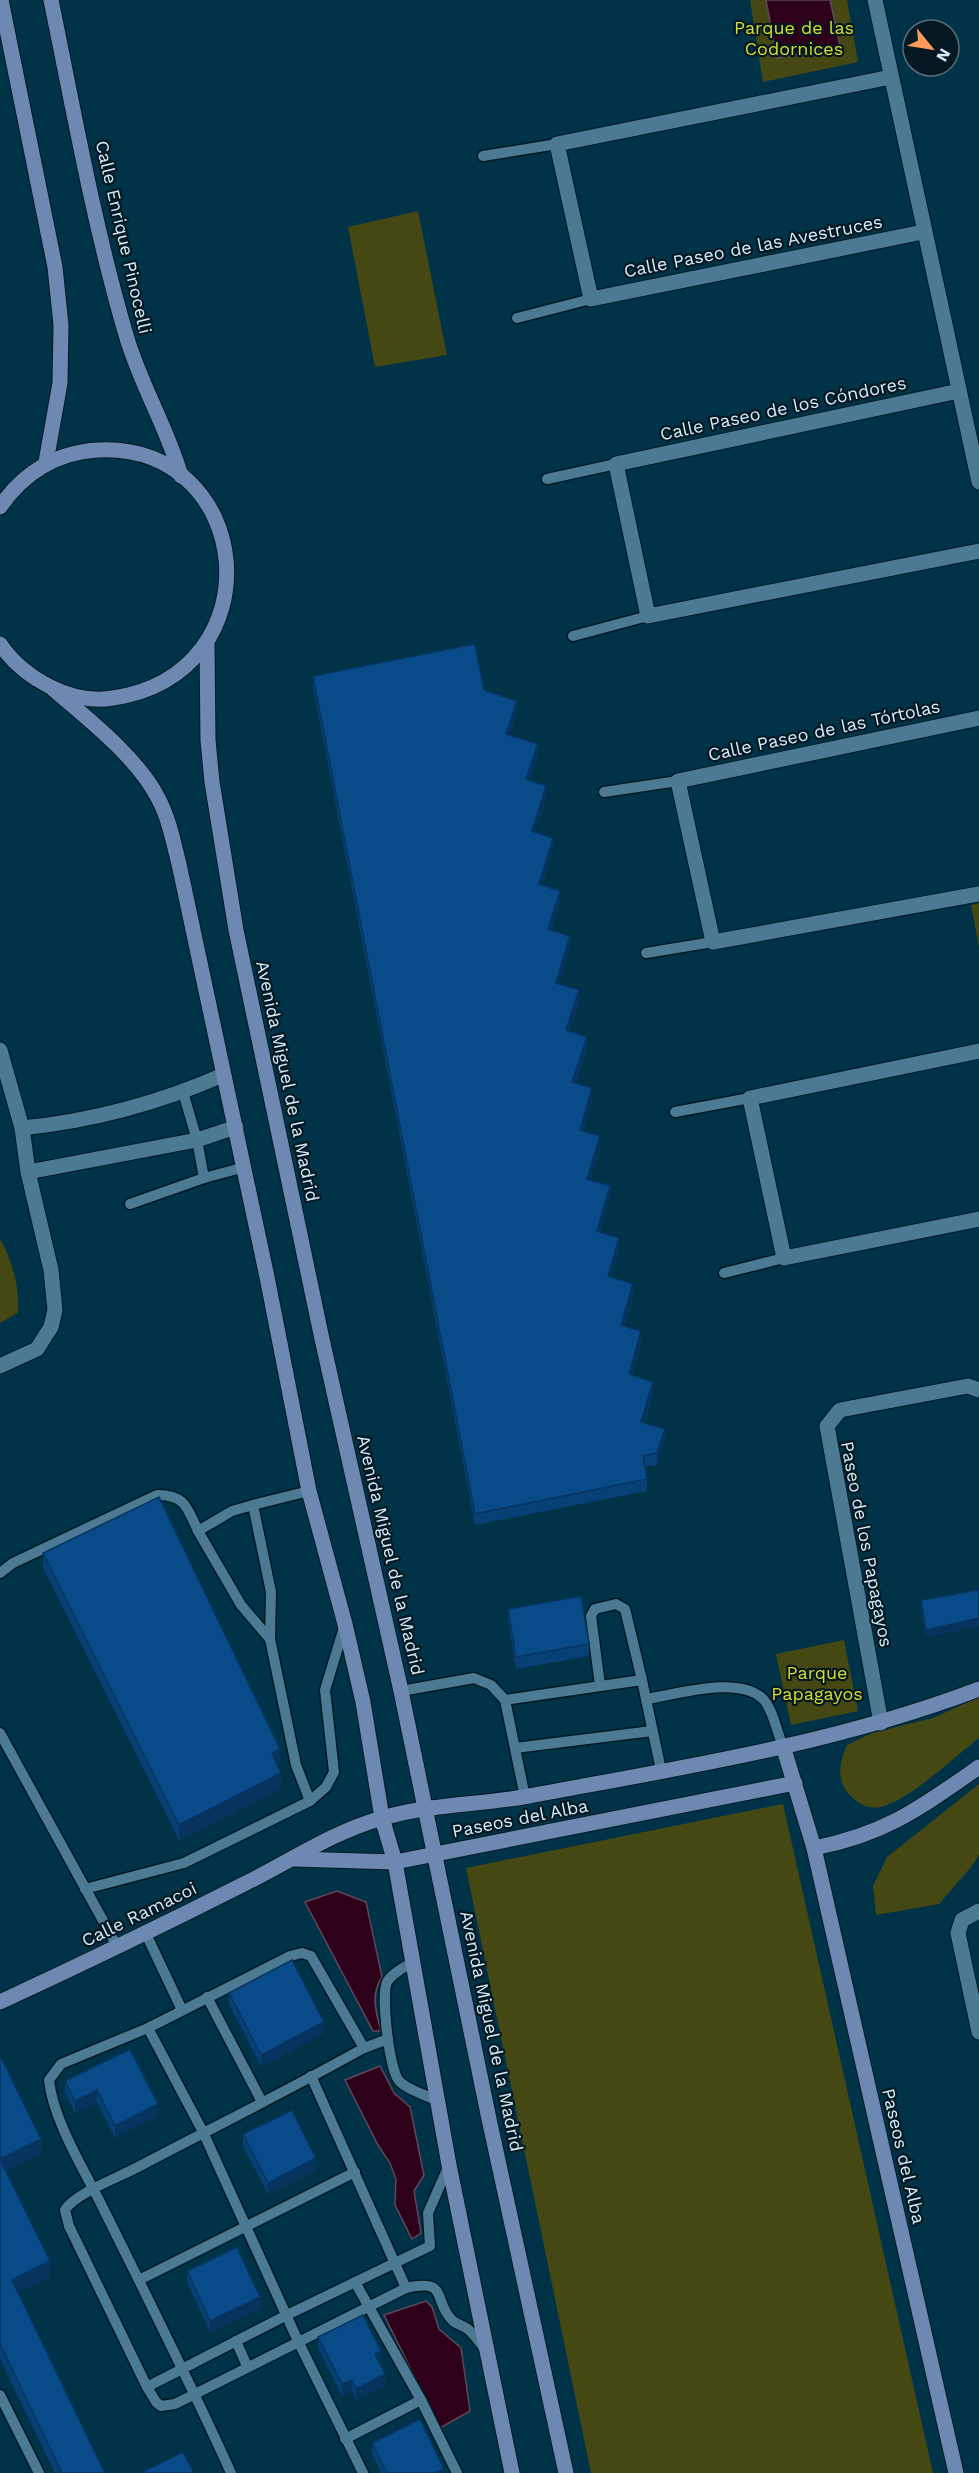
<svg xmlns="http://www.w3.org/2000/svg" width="979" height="2473" viewBox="0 0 979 2473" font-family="'Work Sans',sans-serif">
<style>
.green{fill:#454813}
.water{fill:#2f0019;stroke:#60475c;stroke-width:1.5}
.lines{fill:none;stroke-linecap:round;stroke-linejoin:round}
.lane-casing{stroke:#031a25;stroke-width:13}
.street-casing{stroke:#031a25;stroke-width:17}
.secondary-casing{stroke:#031a25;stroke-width:17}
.lane{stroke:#4c7a92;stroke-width:10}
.street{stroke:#4c7a92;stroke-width:15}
.secondary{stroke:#6d89b1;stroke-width:15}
.wall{fill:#074075}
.shaded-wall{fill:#06345f}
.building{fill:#084b88;stroke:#06345f;stroke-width:1.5}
.labels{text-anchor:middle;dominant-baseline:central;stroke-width:4.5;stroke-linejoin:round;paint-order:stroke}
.park-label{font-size:18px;fill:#d5dc33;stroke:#061923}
.street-label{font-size:18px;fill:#d4ecf9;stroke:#061923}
</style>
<rect width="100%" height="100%" fill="#003348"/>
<!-- green -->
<g class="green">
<path d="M750,0H847L858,62L763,82Z"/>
<path d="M418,211L447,355L375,367L348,227Z"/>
<path d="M979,903V947L971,905Z"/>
<path d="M0,1239C12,1260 20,1288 18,1313L0,1323Z"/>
<path d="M844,1640L858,1711L791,1725L776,1654Z"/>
<path d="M979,1697V1738C954,1757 909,1801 880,1807C867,1810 856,1802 848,1793C836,1778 840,1762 847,1745L872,1733L933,1718Z"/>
<path d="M979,1784V1855L971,1867L939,1904L876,1915L873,1886L887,1857Z"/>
<path d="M783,1804L933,2473H591L466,1868Z"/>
</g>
<!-- water -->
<g class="water">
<path d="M766,0H830L840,46L777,58Z"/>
<path d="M337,1891L366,1902L382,1977C370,1995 376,2012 381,2031H373L305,1902Z"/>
<path d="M380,2066L394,2093L410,2107L424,2175L414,2191L421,2233L412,2239L395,2205L396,2179L390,2163L378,2145L345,2080Z"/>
<path d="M426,2301L432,2307L439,2329L461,2348L470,2411L440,2428L384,2315Z"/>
</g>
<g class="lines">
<!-- lane casing -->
<g class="lane-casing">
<g id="lane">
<path d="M483,156L557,144"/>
<path d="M517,318L591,299"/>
<path d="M547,479L616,464"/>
<path d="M573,636L648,616"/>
<path d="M604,792L678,781"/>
<path d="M646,953L713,942"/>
<path d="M675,1112L750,1098"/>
<path d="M204,1178L245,1167"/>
<path d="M130,1204L204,1178L197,1140L183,1092"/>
<path d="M724,1273L784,1258"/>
<path d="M198,1531L241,1605L270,1639"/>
<path d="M0,1573L13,1563L157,1495C186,1495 187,1508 198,1531L232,1511L253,1505"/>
<path d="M600,1685L591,1616L595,1609L616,1604L625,1609L642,1680"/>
<path d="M401,1691L474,1678L491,1685L505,1700L642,1680L661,1770"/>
<path d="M647,1699C678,1694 739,1675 763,1699C773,1709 777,1733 783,1746"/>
<path d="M505,1700L525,1797"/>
<path d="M0,1733L118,1948"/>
<path d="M515,1748L652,1731"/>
<path d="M310,1801L326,1787L334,1772L325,1690L345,1624"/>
<path d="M85,1889L184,1863L310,1801L296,1765L270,1639L271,1592L253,1505L309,1491"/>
<path d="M146,1934L182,2010"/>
<path d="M413,1962C405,1967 392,1973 387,1982C381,1995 389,2072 400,2082C410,2091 426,2095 438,2101"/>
<path d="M207,1997L262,2102"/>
<path d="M148,2028L203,2132L298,2341L363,2473"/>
<path d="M364,2048L388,2039"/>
<path d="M311,2076L406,2288"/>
<path d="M449,2165L428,2213L430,2246L287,2315L147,2387L156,2402L161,2406L175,2404L406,2288C450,2278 432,2301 453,2321C458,2325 465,2326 470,2331C475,2336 480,2343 485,2349"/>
<path d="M139,2280L355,2172"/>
<path d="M236,2341L247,2366"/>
<path d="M147,2387L69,2226L65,2210C74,2194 119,2177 136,2168C212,2128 289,2090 364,2048L311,1956L302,1953L290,1956L148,2028L61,2064L49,2080C53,2121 86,2173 104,2210C147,2297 191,2384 231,2473"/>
<path d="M0,2395L39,2473"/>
<path d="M421,2400L457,2473"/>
<path d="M345,2439L421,2400L355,2282"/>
</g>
</g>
<!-- street casing -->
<g class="street-casing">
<g id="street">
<path d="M875,0L979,482"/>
<path d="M891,77L557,144L591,299L923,232"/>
<path d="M959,391L616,464L648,616L979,551"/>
<path d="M979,718L678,781L713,942L979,894"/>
<path d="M0,1050L22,1128L28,1172L51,1270L55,1310L51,1327L37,1349L0,1366"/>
<path d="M979,1051L750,1098L784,1258L979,1219"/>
<path d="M22,1128C92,1121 159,1103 223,1075"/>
<path d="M28,1172L197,1140L236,1127"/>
<path d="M881,1723L827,1426L840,1410L968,1386L979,1390"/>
<path d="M979,1911L962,1920L958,1933L979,2032"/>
</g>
</g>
<!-- secondary casing -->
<g class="secondary-casing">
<g id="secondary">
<path d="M1,0L55,267L61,325L60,383L46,462"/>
<path d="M51,0C74,112 94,226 126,335C140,384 167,427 181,476"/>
<path d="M0,507C23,473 57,452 98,450C255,443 278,673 113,698C71,705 23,678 0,644"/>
<path d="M207,643L208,740L212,782L236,930L322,1339L401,1691L489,2119L566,2473"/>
<path d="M53,689C87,718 138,758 158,798C169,818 173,841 179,864L267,1277L309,1491L345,1624L363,1702L382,1818L395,1862L449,2165L512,2473"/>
<path d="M783,1746L814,1848L956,2473"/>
<path d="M814,1848C886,1834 920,1808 979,1767"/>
<path d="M294,1859L395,1862L795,1783"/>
<path d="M0,2002C82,1964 163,1925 244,1884C289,1862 331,1833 379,1819C427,1804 480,1805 529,1796C679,1768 835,1744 979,1689"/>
</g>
</g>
<!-- lane -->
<use href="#lane" class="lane"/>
<!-- street -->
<use href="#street" class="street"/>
<!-- secondary -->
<use href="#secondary" class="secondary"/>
</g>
<!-- wall -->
<g class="wall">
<path d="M313,676L484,690L517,712L509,735L538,756L530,780L546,797L535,832L553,850L542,885L560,903L551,930L570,948L559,984L579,1002L569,1031L587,1048L576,1083L592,1100L583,1131L600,1148L590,1180L610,1198L600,1232L619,1250L611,1277L633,1296L624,1326L641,1343L632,1375L653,1393L645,1423L665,1440L657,1465L645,1467L647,1479V1491L475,1525L313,687Z"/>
<path d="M43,1553L280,1764L278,1765L281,1788L179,1840L43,1568Z"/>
<path d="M979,1590V1626L926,1637L921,1608V1600Z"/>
<path d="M508,1609L589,1644V1656L516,1669L508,1620Z"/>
<path d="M229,1993L324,2033L261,2066L229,2004Z"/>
<path d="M130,2049L158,2116L115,2138L97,2102L75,2113L65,2093V2081Z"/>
<path d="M0,2055L41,2154L6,2171L50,2276L18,2292L105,2473H55L0,2359Z"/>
<path d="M243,2134L316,2170L268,2194L243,2146Z"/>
<path d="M187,2271L260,2308L210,2332L187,2282Z"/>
<path d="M318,2337L381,2363H380L385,2386L356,2400L352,2391L342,2396L318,2348Z"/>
<path d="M372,2443L444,2473H381L372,2454Z"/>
</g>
<!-- shaded-wall -->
<g class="shaded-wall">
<path d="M517,701V712L506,745V734Z"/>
<path d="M538,744V756L526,791V779Z"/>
<path d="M546,786V797L532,843V831Z"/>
<path d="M553,838V850L539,896V884Z"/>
<path d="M560,891V903L548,941V929Z"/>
<path d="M570,936V948L556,995V983Z"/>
<path d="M579,990V1002L566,1042V1030Z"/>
<path d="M587,1037V1048L572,1094V1082Z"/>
<path d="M592,1088V1100L580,1142V1130Z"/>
<path d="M600,1136V1148L587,1191V1179Z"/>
<path d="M610,1186V1198L597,1243V1231Z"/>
<path d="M619,1238V1250L608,1288V1276Z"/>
<path d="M633,1284V1296L621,1337V1325Z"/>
<path d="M641,1331V1343L629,1386V1374Z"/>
<path d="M653,1382V1393L641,1433V1422Z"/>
<path d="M665,1429V1440L657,1465V1453Z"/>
<path d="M979,1618V1626L926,1637V1630Z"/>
<path d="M280,1749V1764L272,1768V1753Z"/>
<path d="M281,1773V1788L179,1840V1825Z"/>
<path d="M324,2022V2033L261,2066V2055Z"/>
<path d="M97,2090V2102L75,2113V2101Z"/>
<path d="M158,2104V2116L115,2138V2126Z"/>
<path d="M41,2139V2154L0,2174V2159Z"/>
<path d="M316,2158V2170L268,2194V2183Z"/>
<path d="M50,2261V2276L12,2295V2280Z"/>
<path d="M260,2297V2308L210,2332V2321Z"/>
<path d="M381,2351V2363L375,2366V2354Z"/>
<path d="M385,2374V2386L356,2400V2389Z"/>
<path d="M352,2380V2391L342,2396V2384Z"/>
<path d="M444,2469V2473H435Z"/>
</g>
<!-- building -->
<g class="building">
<path d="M475,644L484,690L517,701L506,734L538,744L526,779L546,786L532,831L553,838L539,884L560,891L548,929L570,936L556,983L579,990L566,1030L587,1037L572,1082L592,1088L580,1130L600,1136L587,1179L610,1186L597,1231L619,1238L608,1276L633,1284L621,1325L641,1331L629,1374L653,1382L641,1422L665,1429L657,1453L643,1456L647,1479L475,1514L313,676Z"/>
<path d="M159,1497L280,1749L272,1753L281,1773L179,1825L43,1553Z"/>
<path d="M979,1590V1618L926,1630L921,1600Z"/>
<path d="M581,1596L589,1644L516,1657L508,1609Z"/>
<path d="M292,1960L324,2022L261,2055L229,1993Z"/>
<path d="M130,2049L158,2104L115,2126L97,2090L75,2101L65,2081Z"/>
<path d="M0,2055L41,2139L0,2159L50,2261L12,2280L105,2473H62L0,2344Z"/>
<path d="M292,2110L316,2158L268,2183L243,2134Z"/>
<path d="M237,2247L260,2297L210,2321L187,2271Z"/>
<path d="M363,2315L381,2351L375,2354L385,2374L356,2389L352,2380L342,2384L318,2337Z"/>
<path d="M420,2419L444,2469L435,2473H387L372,2443Z"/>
<path d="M183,2452L194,2473H140Z"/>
</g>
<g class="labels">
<!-- park labels -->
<g class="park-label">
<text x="794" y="27">Parque de las<tspan x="794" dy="21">Codornices</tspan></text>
<text x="817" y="1672">Parque<tspan x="817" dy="21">Papagayos</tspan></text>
</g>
<!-- street labels -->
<g class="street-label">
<text transform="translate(124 237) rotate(77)">Calle Enrique Pinocelli</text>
<text transform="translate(753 246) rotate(-11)">Calle Paseo de las Avestruces</text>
<text transform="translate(783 408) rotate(-12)">Calle Paseo de los Cóndores</text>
<text transform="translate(824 730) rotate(-12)">Calle Paseo de las Tórtolas</text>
<text transform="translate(288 1081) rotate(78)">Avenida Miguel de la Madrid</text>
<text transform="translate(867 1544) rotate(79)">Paseo de los Papagayos</text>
<text transform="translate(391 1555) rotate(77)">Avenida Miguel de la Madrid</text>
<text transform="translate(520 1818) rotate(-11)">Paseos del Alba</text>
<text transform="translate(139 1914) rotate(-26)">Calle Ramacoi</text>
<text transform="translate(492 2031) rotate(78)">Avenida Miguel de la Madrid</text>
<text transform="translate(904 2156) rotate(77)">Paseos del Alba</text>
</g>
</g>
<!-- north arrow -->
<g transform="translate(931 48) rotate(120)"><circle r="28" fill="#061923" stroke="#586d79" stroke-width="1.5"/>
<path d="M0-4.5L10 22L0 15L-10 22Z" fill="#ff9b5a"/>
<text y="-9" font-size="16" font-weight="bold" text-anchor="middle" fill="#d4ecf9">N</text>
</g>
</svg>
